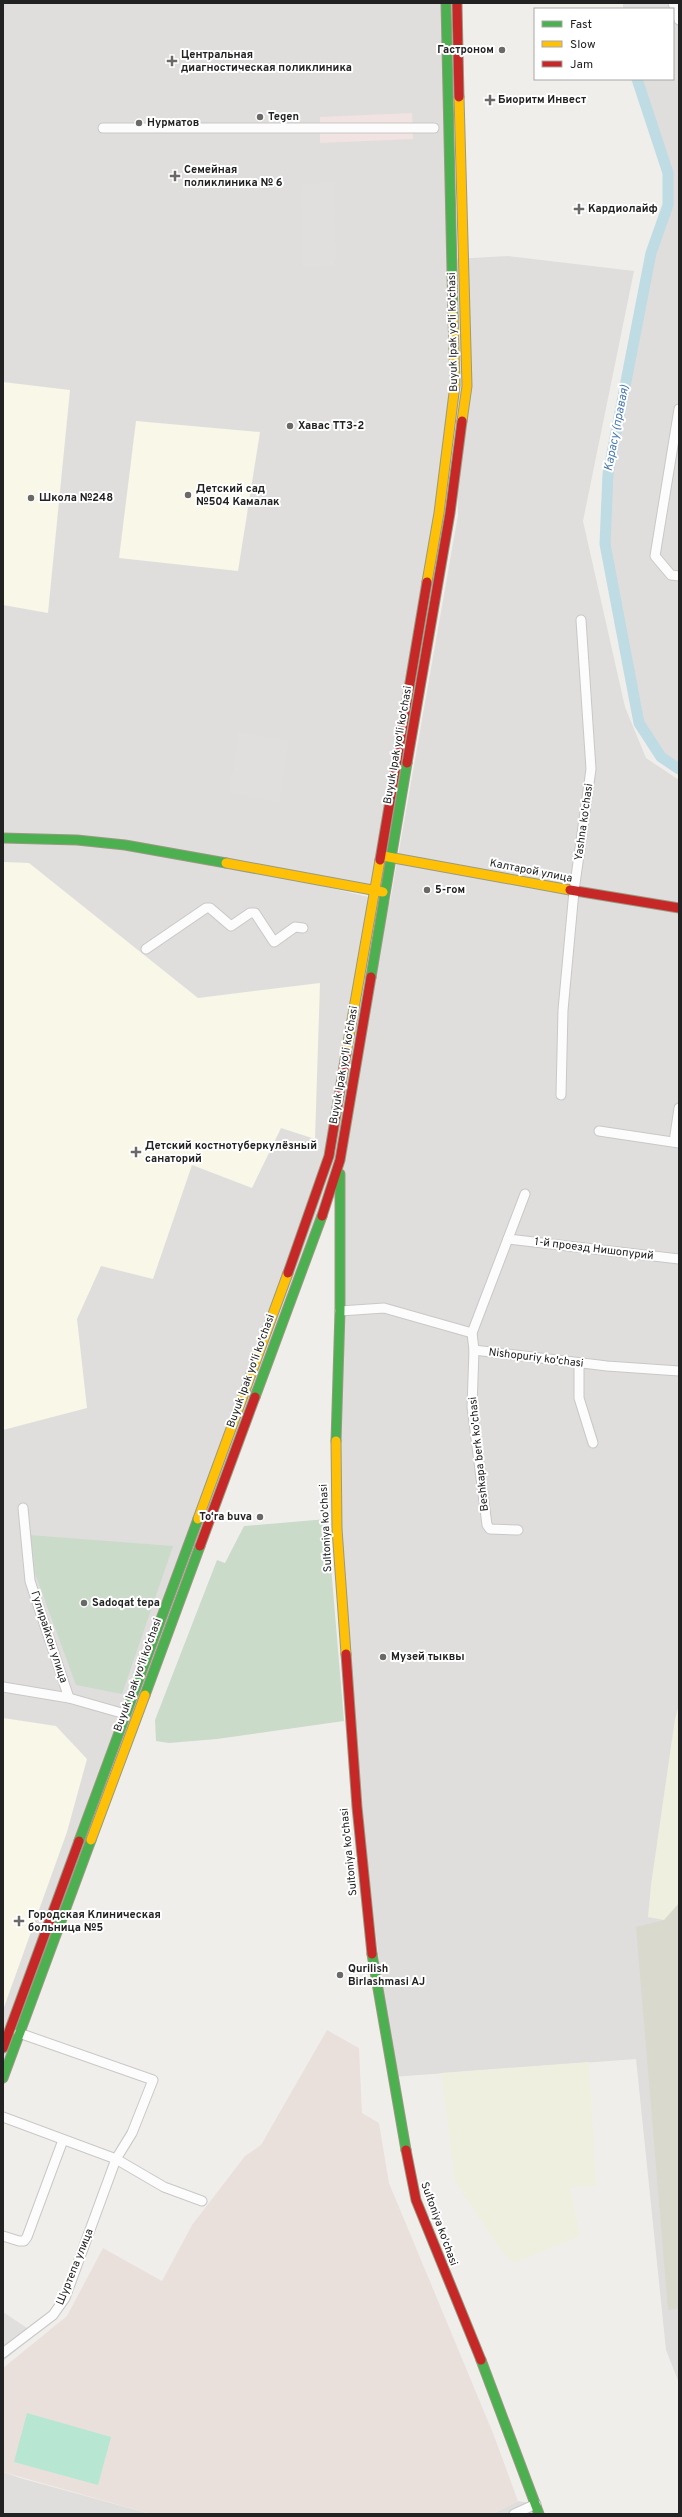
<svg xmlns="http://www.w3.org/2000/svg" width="682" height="2517" viewBox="0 0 682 2517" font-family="Overpass,sans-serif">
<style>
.residential{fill:#dfdedc;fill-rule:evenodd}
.commercial{fill:#f1e3e1}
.education{fill:#f8f7e8}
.military{fill:#eae0db}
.construction{fill:#d9d9cd}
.farmland{fill:#efefdf}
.cemetery{fill:#cadbca}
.pitch{fill:#b7e6d2}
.parking{fill:#e0dfde}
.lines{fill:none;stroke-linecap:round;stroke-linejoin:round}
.canal{stroke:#bfdbe3;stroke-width:11}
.street-casing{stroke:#c9c8c7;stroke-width:11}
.fast-casing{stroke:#999a82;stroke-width:11}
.slow-casing{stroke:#999a82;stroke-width:11}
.jam-casing{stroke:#999a82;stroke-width:11}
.street{stroke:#fdfcfc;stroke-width:9}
.fast{stroke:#4caf50;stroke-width:9}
.slow{stroke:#ffc107;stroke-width:9}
.jam{stroke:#c62828;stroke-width:9}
.poi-dot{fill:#6a6968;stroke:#fff;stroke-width:1.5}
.labels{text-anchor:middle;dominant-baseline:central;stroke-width:4;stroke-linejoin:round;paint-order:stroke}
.poi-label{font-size:11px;font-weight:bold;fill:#222;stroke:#fff;text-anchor:start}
.street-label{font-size:11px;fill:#222;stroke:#fff}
.water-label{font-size:12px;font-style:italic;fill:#4a7aab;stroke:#fff}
</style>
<rect width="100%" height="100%" fill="#f0eeeb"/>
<!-- residential -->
<g class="residential">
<path d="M3,3H446L453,259L508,256L634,271L583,521L625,707L646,758L679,780V2383L666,2350L636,2059L392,2077L347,1678L335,1471L340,1162L3,2077ZM455,388L458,515L390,902L216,861L374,891Z"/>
<path d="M623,3H679V769L661,757L639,723L605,544L608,474L651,253L668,205V173L637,79H673V9H623Z"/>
<path d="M3,2472L20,2478L151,2514H3Z"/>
<path d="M518,2501L536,2504L539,2514H492Z"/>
</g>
<!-- commercial -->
<path class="commercial" d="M412,113L413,139L320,143V117Z"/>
<!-- education -->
<g class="education">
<path d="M3,382L70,390L48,613L3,605Z"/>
<path d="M136,421L260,432L238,571L119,558Z"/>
<path d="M3,862L29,863L198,998L320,983L315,1139L281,1128L252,1188L192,1165L153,1279L101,1266L77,1319L87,1408L3,1430Z"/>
<path d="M3,1718L56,1726L87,1759L67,1832L3,2010Z"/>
</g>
<!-- military -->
<path class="military" d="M327,2030L359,2048L362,2113L379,2123L389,2183L493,2433L518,2501L492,2514H151L3,2472V2368L67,2316L103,2248L162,2281L192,2225L245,2156L261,2145Z"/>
<!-- construction -->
<path class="construction" d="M679,1903V2309L668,2310L636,1927L664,1920Z"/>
<!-- farmland -->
<g class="farmland">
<path d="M679,1705V1903L664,1920L648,1917L651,1885L675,1719Z"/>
<path d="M589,2062L596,2186L570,2188L580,2236L514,2263L502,2252L455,2182L441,2073Z"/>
</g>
<!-- cemetery -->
<g class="cemetery">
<path d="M327,1519L344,1721L217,1739L169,1743L156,1741L155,1720L217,1560L225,1563L244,1526Z"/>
<path d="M29,1535L173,1546L122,1694L76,1685L34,1571Z"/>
</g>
<!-- pitch -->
<path class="pitch" d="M27,2413L111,2437L98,2485L14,2462Z"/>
<!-- parking -->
<g class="parking">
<path d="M334,183L336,266L303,267L301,184Z"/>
<path d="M239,732L289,740L279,802L229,793Z"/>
<path d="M3,2312L36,2334L3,2361Z"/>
</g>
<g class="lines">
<!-- canal -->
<path class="canal" d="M637,79L668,173V205L651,253L608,474L605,544L639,723L661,757L679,769"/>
<!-- street casing -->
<g class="street-casing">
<g id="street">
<path d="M673,3L679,20"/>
<path d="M103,128H434"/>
<path d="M679,409L655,556L671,575L679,576"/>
<path d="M146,949L206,908H210L231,926L250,913H255L274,942L295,927L303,928"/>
<path d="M561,1095L563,1010L574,891L591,769L581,620"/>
<path d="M599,1131L679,1143"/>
<path d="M674,1142L679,1108"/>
<path d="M508,1239L679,1259"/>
<path d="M340,1311L384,1308L472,1333L474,1350L607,1366L679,1371"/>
<path d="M472,1333L525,1194"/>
<path d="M474,1350L472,1407L487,1525L490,1529L518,1530"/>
<path d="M579,1363V1398L593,1443"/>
<path d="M3,1687L69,1698L30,1581L23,1508"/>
<path d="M69,1698L125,1714"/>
<path d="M3,2117L116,2159L164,2187L202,2201"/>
<path d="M3,2236L19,2241H24L27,2237L63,2140"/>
<path d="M3,2353L53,2315L65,2298L116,2159L132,2133L153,2080L19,2033"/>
<path d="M514,2514L536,2504"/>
</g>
</g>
<!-- fast casing -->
<g class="fast-casing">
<g id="fast">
<path d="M446,3L453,316"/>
<path d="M3,838L77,840L125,845L226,863"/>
<path d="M371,977L407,763"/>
<path d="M255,1397L322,1216"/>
<path d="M336,1441L340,1311V1174"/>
<path d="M145,1695L200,1546"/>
<path d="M79,1841L198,1519"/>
<path d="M372,1954L406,2150"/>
<path d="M3,2078L91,1840"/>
<path d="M481,2360L539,2514"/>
</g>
</g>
<!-- slow casing -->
<g class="slow-casing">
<g id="slow">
<path d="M459,97L467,386L462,421"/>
<path d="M427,582L439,513L455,385L453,316"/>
<path d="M383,856L570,890"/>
<path d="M226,863L383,892"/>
<path d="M346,1054L380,860"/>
<path d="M336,1441L337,1529L346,1654"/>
<path d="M198,1519L288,1273"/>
<path d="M91,1840L145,1695"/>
</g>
</g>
<!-- jam casing -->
<g class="jam-casing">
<g id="jam">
<path d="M457,3L459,97"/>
<path d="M407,763L450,513L462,421"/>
<path d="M380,860L427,582"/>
<path d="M570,890L679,908"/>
<path d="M322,1216L340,1160L371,977"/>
<path d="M288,1273L329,1156L346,1054"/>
<path d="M200,1546L255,1397"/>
<path d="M346,1654L357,1807L372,1954"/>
<path d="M3,2048L79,1841"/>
<path d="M406,2150L416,2200L481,2360"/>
</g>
</g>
<!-- street -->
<use href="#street" class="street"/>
<!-- fast -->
<use href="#fast" class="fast"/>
<!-- slow -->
<use href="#slow" class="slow"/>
<!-- jam -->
<use href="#jam" class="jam"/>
</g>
<!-- markers -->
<g class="poi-dot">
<circle cx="502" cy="50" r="4"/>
<path d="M170 55h4v4h4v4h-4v4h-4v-4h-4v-4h4z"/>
<path d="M488 94h4v4h4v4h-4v4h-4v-4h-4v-4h4z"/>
<circle cx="260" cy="117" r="4"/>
<circle cx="139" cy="123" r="4"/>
<path d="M173 170h4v4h4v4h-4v4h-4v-4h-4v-4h4z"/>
<path d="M577 203h4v4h4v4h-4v4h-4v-4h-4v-4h4z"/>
<circle cx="290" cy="426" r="4"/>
<circle cx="188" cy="495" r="4"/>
<circle cx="31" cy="498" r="4"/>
<circle cx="427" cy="890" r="4"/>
<path d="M134 1146h4v4h4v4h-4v4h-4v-4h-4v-4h4z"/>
<circle cx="260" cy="1517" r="4"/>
<circle cx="84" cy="1603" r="4"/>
<circle cx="383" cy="1657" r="4"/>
<path d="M17 1915h4v4h4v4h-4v4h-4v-4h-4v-4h4z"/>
<circle cx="340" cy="1975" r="4"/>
</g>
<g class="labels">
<!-- poi labels -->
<g class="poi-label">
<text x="494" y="50" text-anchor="end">Гастроном</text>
<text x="181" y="55">Центральная<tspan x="181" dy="13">диагностическая поликлиника</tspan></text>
<text x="498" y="100">Биоритм Инвест</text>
<text x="268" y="117">Tegen</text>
<text x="147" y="123">Нурматов</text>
<text x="184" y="170">Семейная<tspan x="184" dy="13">поликлиника № 6</tspan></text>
<text x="588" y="209">Кардиолайф</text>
<text x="298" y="426">Хавас ТТЗ-2</text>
<text x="196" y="489">Детский сад<tspan x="196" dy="13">№504 Камалак</tspan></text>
<text x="39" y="498">Школа №248</text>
<text x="435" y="890">5-гом</text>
<text x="145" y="1146">Детский костнотуберкулёзный<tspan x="145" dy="13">санаторий</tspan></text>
<text x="252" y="1517" text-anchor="end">To‘ra buva</text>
<text x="92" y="1603">Sadoqat tepa</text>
<text x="391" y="1657">Музей тыквы</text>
<text x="28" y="1915">Городская Клиническая<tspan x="28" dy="13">больница №5</tspan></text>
<text x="348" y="1969">Qurilish<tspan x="348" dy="13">Birlashmasi AJ</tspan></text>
</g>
<!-- street labels -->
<g class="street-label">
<text transform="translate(453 332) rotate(-91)">Buyuk Ipak yo'li ko'chasi</text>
<text transform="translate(398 745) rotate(-80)">Buyuk Ipak yo'li ko'chasi</text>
<text transform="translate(584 822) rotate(-82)">Yashna ko'chasi</text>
<text transform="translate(531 871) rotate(11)">Калтарой улица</text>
<text transform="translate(344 1065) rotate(-80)">Buyuk Ipak yo'li ko'chasi</text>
<text transform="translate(594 1249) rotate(7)">1-й проезд Нишопурий</text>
<text transform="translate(536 1358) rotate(7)">Nishopuriy ko'chasi</text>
<text transform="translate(251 1371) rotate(-70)">Buyuk Ipak yo'li ko'chasi</text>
<text transform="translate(479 1454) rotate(-96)">Beshkapa berk ko'chasi</text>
<text transform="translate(326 1528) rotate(-93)">Sultoniya ko'chasi</text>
<text transform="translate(49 1637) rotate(72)">Гулирайхон улица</text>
<text transform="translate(138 1675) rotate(-70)">Buyuk Ipak yo'li ko'chasi</text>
<text transform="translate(349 1852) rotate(-96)">Sultoniya ko'chasi</text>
<text transform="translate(439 2224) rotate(70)">Sultoniya ko'chasi</text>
<text transform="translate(75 2267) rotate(-68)">Шуртепа улица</text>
</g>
<!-- water labels -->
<g class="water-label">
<text transform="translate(617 428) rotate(-79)">Карасу (правая)</text>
</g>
</g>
<!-- border -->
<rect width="682" height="2517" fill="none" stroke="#222222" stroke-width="8"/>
<!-- legend -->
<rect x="534" y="8" width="140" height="72" fill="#ffffff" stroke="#a7a7a7"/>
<rect x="542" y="21" width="20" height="6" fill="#4caf50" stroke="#a7a7a7"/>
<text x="570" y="28" font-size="12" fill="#222222">Fast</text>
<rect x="542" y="41" width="20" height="6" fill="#ffc107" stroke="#a7a7a7"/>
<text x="570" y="48" font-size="12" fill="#222222">Slow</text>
<rect x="542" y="61" width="20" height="6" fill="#c62828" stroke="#a7a7a7"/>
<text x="570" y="68" font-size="12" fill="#222222">Jam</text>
</svg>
